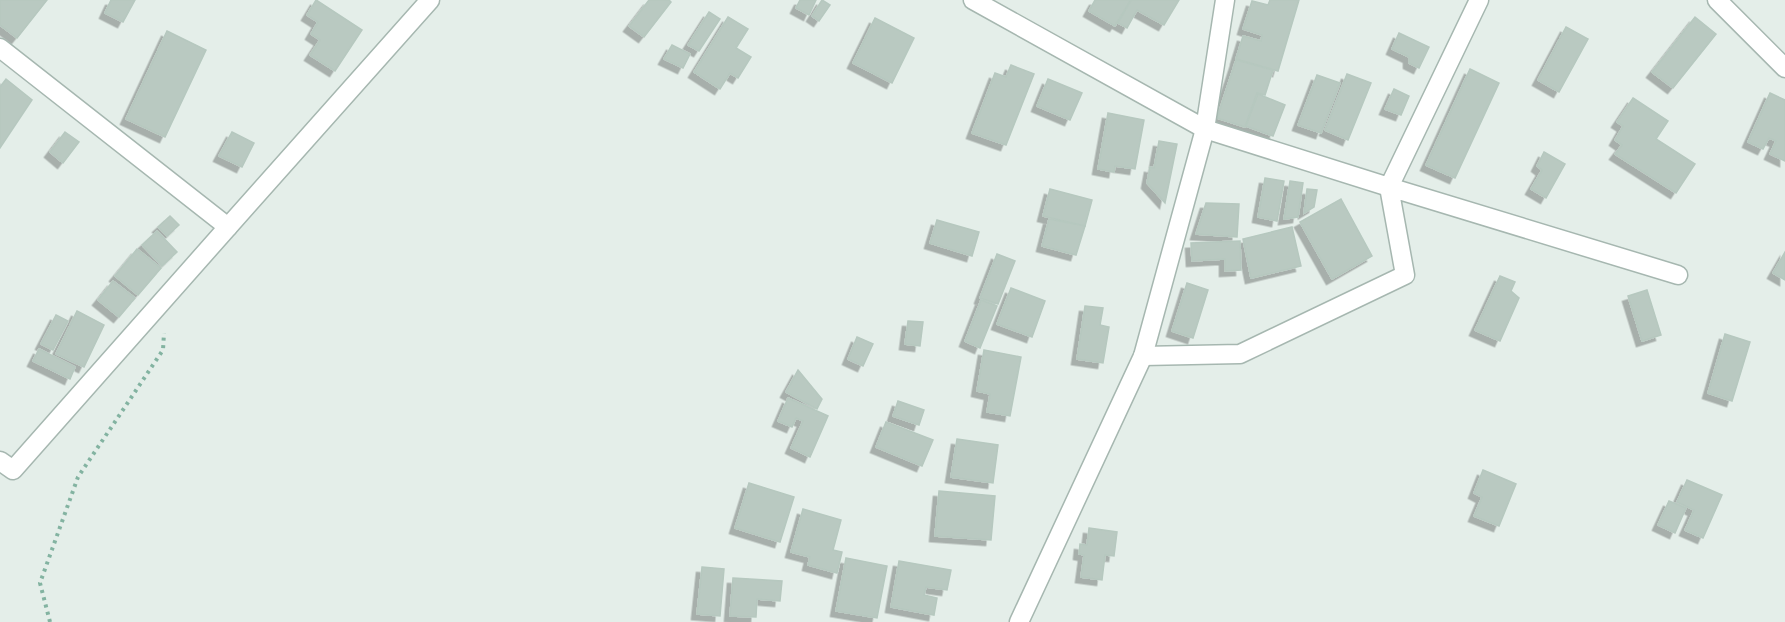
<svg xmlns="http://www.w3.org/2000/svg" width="1785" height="622" viewBox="0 0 1785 622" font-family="Roboto,sans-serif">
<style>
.building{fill:#b9c9c1;stroke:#b6c8bf;stroke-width:1.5;filter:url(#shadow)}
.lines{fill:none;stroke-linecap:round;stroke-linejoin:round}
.minor-casing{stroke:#a6b7b0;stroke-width:21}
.path{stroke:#83b3a1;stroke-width:4;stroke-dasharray:3 4.5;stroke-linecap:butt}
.minor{stroke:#fff;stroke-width:18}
</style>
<defs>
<filter id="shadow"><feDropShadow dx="-5.5" dy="5.5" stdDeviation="0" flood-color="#0004"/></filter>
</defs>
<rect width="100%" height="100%" fill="#e4eee9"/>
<!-- building -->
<g class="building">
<path d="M0,0H47L17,38L0,25Z"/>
<path d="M111,0H135L123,22L105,13Z"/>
<path d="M316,0L362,30L335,71L310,55L320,40L311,34L318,22L307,15Z"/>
<path d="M649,0H669L671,2L644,37L629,26Z"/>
<path d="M800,0H816L809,15L796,8Z"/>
<path d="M822,0L830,5L819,21L812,16Z"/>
<path d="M1095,0H1131L1115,26L1089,11Z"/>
<path d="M1131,0H1179L1164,25L1137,10L1127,28L1118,23Z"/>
<path d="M1270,0H1299L1278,71L1236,59L1243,36L1261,41L1262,35L1243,29L1252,1L1268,5Z"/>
<path d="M709,12L720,19L699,51L688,45Z"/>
<path d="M728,17L748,29L736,48L751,57L738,78L730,73L720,89L694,72Z"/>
<path d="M1695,17L1716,34L1673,88L1652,72Z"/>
<path d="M875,18L914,38L892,83L853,63Z"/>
<path d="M1566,27L1588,39L1559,92L1538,80Z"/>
<path d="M167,31L206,50L165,137L126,119Z"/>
<path d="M1399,33L1429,47L1419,68L1409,63V57L1392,49Z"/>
<path d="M672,45L690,54L683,68L664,59Z"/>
<path d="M1236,60L1273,70L1265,95L1257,93L1245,127L1217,118Z"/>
<path d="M1011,65L1034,74L1006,145L972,133L995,73L1006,77Z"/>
<path d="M1470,69L1499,83L1455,178L1426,165Z"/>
<path d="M1347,74L1371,83L1348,140L1325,130Z"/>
<path d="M1317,75L1340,83L1321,133L1298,125Z"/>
<path d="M6,79L32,100L0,148V87Z"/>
<path d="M1048,79L1082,93L1070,120L1037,106Z"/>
<path d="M1394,89L1409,96L1401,115L1385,109Z"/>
<path d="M1770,93L1785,100V161L1770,154L1776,141L1769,138L1763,149L1748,142Z"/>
<path d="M1258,94L1285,105L1273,136L1246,126Z"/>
<path d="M1633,98L1668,121L1656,139L1695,164L1676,193L1615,154L1622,145L1615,140L1623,126L1617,122Z"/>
<path d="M1108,113L1144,120L1135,169L1115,166L1114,172L1098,169Z"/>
<path d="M65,132L79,142L63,163L50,152Z"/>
<path d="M232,132L254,143L242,167L219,156Z"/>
<path d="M1159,141L1177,144L1165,203L1147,183L1150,167L1154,168Z"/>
<path d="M1544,152L1565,164L1546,198L1531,189L1542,170L1537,166Z"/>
<path d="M1265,178L1284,181L1277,221L1258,217Z"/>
<path d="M1290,181L1303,183L1298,217L1284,219Z"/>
<path d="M1050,189L1092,200L1085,226L1043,216Z"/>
<path d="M1307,189L1317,190L1314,207L1304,213Z"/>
<path d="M1341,199L1372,256L1332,279L1300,222Z"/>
<path d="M1206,203L1239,204L1237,237L1196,234Z"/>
<path d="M170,216L179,225L167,236L158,227Z"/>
<path d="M1049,219L1085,226L1076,255L1042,246Z"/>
<path d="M937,220L979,232L972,256L930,243Z"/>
<path d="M1292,227L1301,266L1251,278L1243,239Z"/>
<path d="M157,231L177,252L162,266L142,245Z"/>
<path d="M1240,241L1241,270L1225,271V259L1192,261L1191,243Z"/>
<path d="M137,249L161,268L138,295L115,276Z"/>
<path d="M1785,252V280L1773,273Z"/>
<path d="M997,254L1015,261L998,304L980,298Z"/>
<path d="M1500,276L1515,282L1511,291L1519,298L1500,341L1475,330Z"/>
<path d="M113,281L135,298L119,317L98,300Z"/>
<path d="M1187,283L1208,290L1193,338L1172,331Z"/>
<path d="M1011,288L1045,301L1032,337L997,324Z"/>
<path d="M1647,290L1661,335L1642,341L1628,296Z"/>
<path d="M981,300L997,306L980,348L965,341Z"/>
<path d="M1085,306L1103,308L1100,325L1109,327L1103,363L1077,359Z"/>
<path d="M77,311L104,325L84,367L56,354Z"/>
<path d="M56,315L68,321L53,350L41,344Z"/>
<path d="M908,321L923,322L920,346L905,344Z"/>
<path d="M1725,334L1750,342L1732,401L1708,393Z"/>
<path d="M857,337L873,344L863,366L848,359Z"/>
<path d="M39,349L75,367L70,379L33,361Z"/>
<path d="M984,350L1021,357L1010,416L987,412L990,394L977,391Z"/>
<path d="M798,370L822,399L817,409L786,392Z"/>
<path d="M788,398L828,416L810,457L791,448L803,421L796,418L792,427L778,421Z"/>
<path d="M898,401L924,410L919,425L893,416Z"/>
<path d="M886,422L933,440L922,466L876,447Z"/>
<path d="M957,439L998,445L993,483L951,477Z"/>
<path d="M1483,470L1516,484L1499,526L1474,516L1482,497L1474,493Z"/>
<path d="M1687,480L1722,495L1703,538L1685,530L1694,510L1677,502Z"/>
<path d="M749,483L794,497L780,542L735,528Z"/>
<path d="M939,491L995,496L991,540L935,536Z"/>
<path d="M1669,501L1686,508L1675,533L1658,525Z"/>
<path d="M803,509L841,520L833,550L842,552L837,573L808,565L810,557L791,552Z"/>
<path d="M1089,528L1117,532L1114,556L1105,555L1102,580L1081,577L1084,555L1079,554L1080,544L1087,545Z"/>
<path d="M846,558L887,566L877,618L836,611Z"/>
<path d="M899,561L951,570L947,590L926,587L924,595L937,598L934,615L891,607Z"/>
<path d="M702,567L724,569L720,616L697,614Z"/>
<path d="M733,578L782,581L780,601L757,599L756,617L730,616Z"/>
</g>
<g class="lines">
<!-- minor casing -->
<g class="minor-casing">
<g id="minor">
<path d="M973,0L1205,129L1389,187L1479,0"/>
<path d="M1717,0L1785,68"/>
<path d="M0,48L228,227L430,0"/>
<path d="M1143,356L1240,354L1405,275L1389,187L1678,275"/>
<path d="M0,461L13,470L228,227"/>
<path d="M1019,622L1143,356L1205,129L1225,0"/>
</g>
</g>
<!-- path -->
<path class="path" d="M50,622L40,583L78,477L163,350L164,333"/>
<!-- minor -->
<use href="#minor" class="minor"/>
</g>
</svg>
